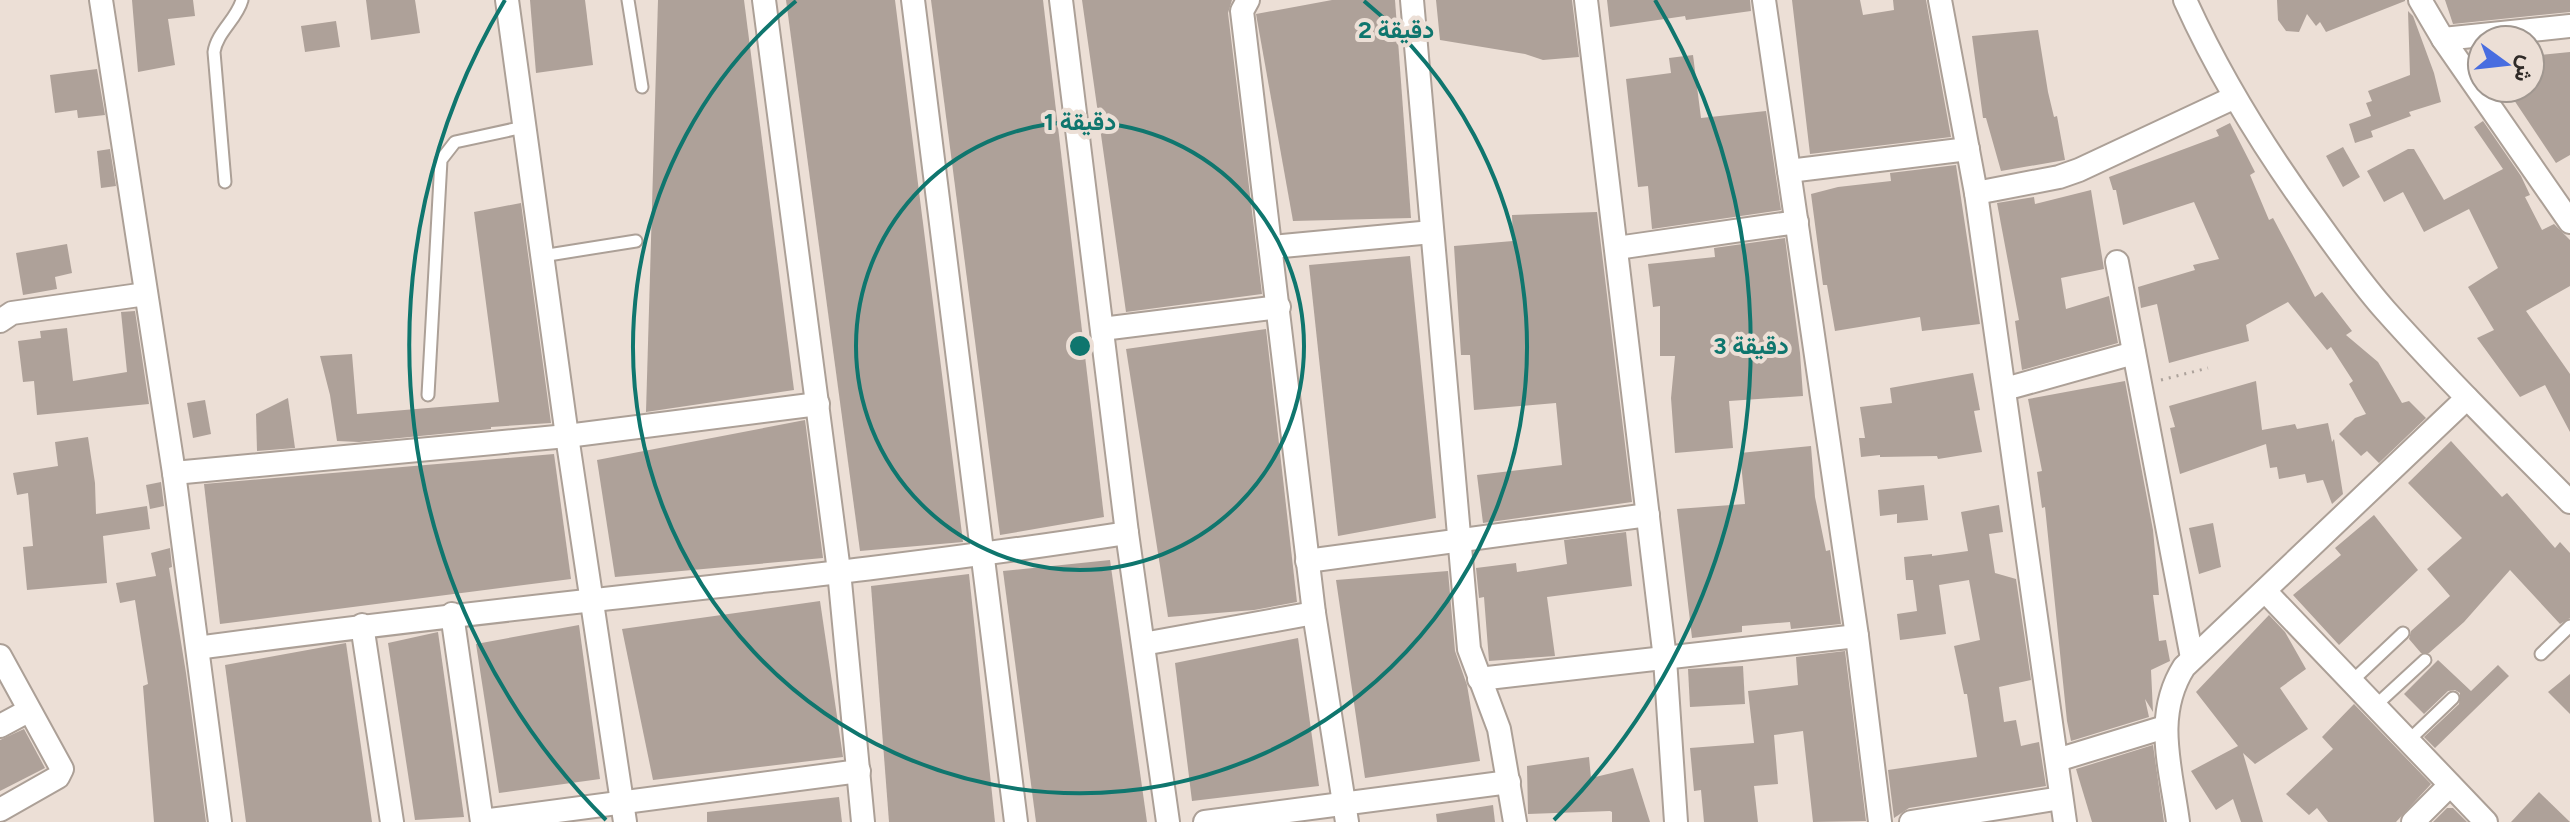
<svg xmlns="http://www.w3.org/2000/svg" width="2570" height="822" viewBox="0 0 2570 822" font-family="Figtree,Vazirmatn,sans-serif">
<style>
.building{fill:#aea199}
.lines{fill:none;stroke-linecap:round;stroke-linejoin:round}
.service-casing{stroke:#aca097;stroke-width:15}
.minor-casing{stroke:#aca097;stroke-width:26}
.path{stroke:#aca29b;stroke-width:3;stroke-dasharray:2 6;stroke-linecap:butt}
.service{stroke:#fff;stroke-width:11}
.minor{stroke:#fff;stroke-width:22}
.ring{fill:none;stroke:#0f766e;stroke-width:4}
.centre{fill:#0f766e;stroke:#ecdfd6;stroke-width:4}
.ring-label{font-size:24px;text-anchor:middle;font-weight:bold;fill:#0f766e;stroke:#ecdfd6;stroke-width:8;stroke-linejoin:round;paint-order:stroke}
</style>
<rect width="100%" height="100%" fill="#ecdfd6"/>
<!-- building -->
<g class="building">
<path d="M132,0H193L195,16L168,19L175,65L138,72Z"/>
<path d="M366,0H415L420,33L371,40Z"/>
<path d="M530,0H585L593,65L536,73Z"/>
<path d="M658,0H744L794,390L646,412Z"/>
<path d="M786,0H895L963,542L860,551Z"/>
<path d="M931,0H1043L1104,517L1000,535Z"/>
<path d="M1082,0H1232L1228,13L1262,294L1126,312Z"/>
<path d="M1332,0H1395L1411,218L1293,221L1256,14Z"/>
<path d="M1436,0H1572L1579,57L1543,60L1525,54L1440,40Z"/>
<path d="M1607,0H1750L1751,11L1686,20L1685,16L1610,27Z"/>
<path d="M1792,0H1860L1863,15L1894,10L1893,0H1926L1951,137L1810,154Z"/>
<path d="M2277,0H2405V1L2326,32L2320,22L2316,26L2307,14L2299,32L2286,31L2278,20Z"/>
<path d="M2445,0H2570V12L2453,24Z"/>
<path d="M2408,11L2413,16L2434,73L2441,102L2409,112L2411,116L2371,131L2373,137L2355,143L2349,124L2371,116L2366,103L2372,101L2368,91L2410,75Z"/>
<path d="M336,21L340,47L305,52L301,26Z"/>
<path d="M2038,30L2048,92L2054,117L2057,116L2065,160L2001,171L1986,118H1983L1972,36Z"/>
<path d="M2570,52V155L2556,163L2506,88H2530V56Z"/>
<path d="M1693,55L1701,118L1766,111L1781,210L1652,229L1648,186L1638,187L1626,79L1671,73L1669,58Z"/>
<path d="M97,69L105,115L78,118L77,110L55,113L50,75Z"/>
<path d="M2483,121L2521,176L2530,195L2525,197L2542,230L2554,224L2570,240V286L2526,311L2570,374V432L2545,385L2520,397L2477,338L2494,330L2468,287L2498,268L2469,209L2424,232L2403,192L2384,202L2367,171L2408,149H2414L2444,200L2503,169L2474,127Z"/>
<path d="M2230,123L2255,172L2250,175L2269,220L2273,218L2315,297L2322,292L2352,331L2346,335L2378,362L2402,403L2409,401L2426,418L2379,463L2367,451L2361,456L2339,434L2355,418L2366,414L2349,384L2353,381L2331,347L2327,350L2288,302L2246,325L2249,341L2169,363L2157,304L2141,308L2138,287L2195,270L2193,265L2219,259L2194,202L2123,225L2116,190H2113L2109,177L2219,136L2216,130Z"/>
<path d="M2343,147L2360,177L2343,187L2326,156Z"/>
<path d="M110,149L116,186L101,188L97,151Z"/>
<path d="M1956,165L1980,324L1922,331L1920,317L1835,331L1827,285H1823L1811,194L1838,187L1891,181L1890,173Z"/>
<path d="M2091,190L2104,269L2061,278L2066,309L2109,296L2118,343L2022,370L2015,321L2019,320L1997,203L2034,197L2035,204Z"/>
<path d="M521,203L551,423L491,427V429L359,442L337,441L330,395L320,356L352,354L357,414L499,402L474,212Z"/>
<path d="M1597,212L1632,502L1483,523L1477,475L1562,465L1556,403L1474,410L1470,355H1461L1454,246L1513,241L1512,215Z"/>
<path d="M1785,238L1800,353L1803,396L1729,401L1733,448L1675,453L1671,398L1675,356H1660V306L1653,307L1648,264L1715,257L1714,248Z"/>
<path d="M67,244L72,273L55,277L57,289L23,295L16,253Z"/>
<path d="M1410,256L1436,518L1338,536L1309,265Z"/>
<path d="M135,311L149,404L37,415L34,381L23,382L18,341L41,338L40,331L67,328L73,381L127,372L121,312Z"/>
<path d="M1266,329L1297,602L1254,610L1168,617L1126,349Z"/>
<path d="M1973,373L1980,410L1974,411L1982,452L1938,459L1937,456L1880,457V455L1861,457L1859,438H1865L1860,407L1892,403L1890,388Z"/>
<path d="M2125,381L2153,530L2159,595H2153L2159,641L2166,640L2170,661L2151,670L2153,712L2145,699L2149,717L2071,741L2067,721L2045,507L2042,508L2037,472L2042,471L2028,399Z"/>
<path d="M2256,381L2262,430L2295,424L2297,429L2328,423L2332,442L2334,439L2343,494L2332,504L2323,480L2307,483L2305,474L2279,479L2277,467L2270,468L2266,444L2180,474L2170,428L2175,427L2169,406Z"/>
<path d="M288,398L295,448L257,451L256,414Z"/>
<path d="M205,400L211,434L193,438L187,403Z"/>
<path d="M805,420L823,558L615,577L597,460Z"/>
<path d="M88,437L95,483L96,514L147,506L150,529L103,536L107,583L27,590L23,547L33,546L28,493L17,495L13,473L58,466L55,442Z"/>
<path d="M2451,441L2502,497L2507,493L2555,548L2560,542L2570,553V618L2560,624L2510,570L2464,622L2429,653H2421L2409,639L2411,631L2450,596L2427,569L2462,538L2408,483Z"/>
<path d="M1811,446L1815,497L1826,551L1830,550L1841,624L1791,629L1790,622L1742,626V632L1692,638L1677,509L1745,504L1740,453Z"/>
<path d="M554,454L571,579L220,624L204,484Z"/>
<path d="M161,482L164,506L150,509L146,485Z"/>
<path d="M1924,485L1928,520L1897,523V514L1880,516L1878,490Z"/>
<path d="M1999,505L2003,532L1989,534L1995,573L2016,579L2031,680L1999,687L2004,722L2016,720L2021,746L2039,742L2046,786L1909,808L1894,818L1888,770L1977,757L1967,694H1964L1954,646L1980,640L1969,580L1939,585L1946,634L1900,640L1897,614L1917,611L1913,580H1906L1904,557L1932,554V556L1968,551L1961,512Z"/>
<path d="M2374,515L2418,570L2339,645L2293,595L2341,555L2335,548Z"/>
<path d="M2213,523L2221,567L2199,574L2189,528Z"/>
<path d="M1626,532L1632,586L1547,597L1555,656L1489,661L1484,597L1479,598L1476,568L1516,563L1517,572L1567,564L1564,540Z"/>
<path d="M170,548L172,567L169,568L186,673L206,822H154L143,686L148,684L135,600L120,603L116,583L156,576L151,553Z"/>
<path d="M1110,560L1147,822H1036L1003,571Z"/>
<path d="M1448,571L1455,651L1467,685L1480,761L1365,778L1336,580Z"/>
<path d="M969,574L995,822H889L871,586Z"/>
<path d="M820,601L843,757L653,780L622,629Z"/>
<path d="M2269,615L2285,632L2306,669L2280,688L2308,729L2255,764L2243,753L2263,822H2241L2233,799L2216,810L2191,771L2238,746L2196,692Z"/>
<path d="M579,625L600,779L499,793L476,644Z"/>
<path d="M438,632L464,817L415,820L388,643Z"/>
<path d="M1298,638L1319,786L1192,801L1175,663Z"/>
<path d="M346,643L372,822H246L225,665Z"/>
<path d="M1845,651L1866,821L1813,822L1803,731L1774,735L1778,784L1754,786L1758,822H1704L1701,790L1694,791L1690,748L1754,743L1748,691L1798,685L1796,657Z"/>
<path d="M2438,660L2471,691L2498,665L2509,676L2435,748L2424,737L2459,704L2460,693L2455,690L2448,691L2424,714L2404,694Z"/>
<path d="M1743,666L1745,704L1690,707L1688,669Z"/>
<path d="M2570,674V714L2548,692Z"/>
<path d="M2354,704L2431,784L2396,822H2328L2317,808L2309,815L2286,794L2333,749L2322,737Z"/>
<path d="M24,729L45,768L0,791V740Z"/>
<path d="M2153,745L2164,822H2092L2076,769Z"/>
<path d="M1589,757L1591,778L1633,768L1650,822H1612V812L1610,811L1528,814L1527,766Z"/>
<path d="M2539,792L2570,822H2511Z"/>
<path d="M839,797L842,822H707V812Z"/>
<path d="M1493,805L1495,822H1437L1436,814Z"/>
<path d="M2447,808H2453L2467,822H2433Z"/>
</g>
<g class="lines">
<!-- service casing -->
<g class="service-casing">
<g id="service">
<path d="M628,0L642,87"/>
<path d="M225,182L214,52C217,32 237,19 242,0"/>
<path d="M542,256L636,241"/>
<path d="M428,395L441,160L455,142L524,127"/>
<path d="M2541,654L2570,626"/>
<path d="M2351,682L2403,633"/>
<path d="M2375,706L2425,660"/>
<path d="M2408,741L2453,698"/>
</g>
</g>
<!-- minor casing -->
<g class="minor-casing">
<g id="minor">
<path d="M101,0L174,473L220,822"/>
<path d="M507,0L567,436L625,822"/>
<path d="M764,0L839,571L863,822"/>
<path d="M913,0L1016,822"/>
<path d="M1061,0L1127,533L1168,822"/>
<path d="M1248,0L1242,11L1314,613L1347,822"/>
<path d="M1412,0L1469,649L1499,729L1515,822"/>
<path d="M1586,0L1665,659L1676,822"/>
<path d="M1764,0L1857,636L1880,822"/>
<path d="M1940,0L1976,193L2065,822"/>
<path d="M2185,0C2222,82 2269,156 2322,228C2342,256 2362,284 2385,310C2444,376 2507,439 2570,502"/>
<path d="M2420,0L2443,39L2570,222"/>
<path d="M2443,39L2570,26"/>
<path d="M1789,171L1968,149"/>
<path d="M1976,193L2059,177L2079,170L2233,98"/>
<path d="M1272,247L1432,232"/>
<path d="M1617,248L1797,222"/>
<path d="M2117,262L2192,658"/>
<path d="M0,321L12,313L146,294"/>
<path d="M1102,329L1279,307"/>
<path d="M2005,389L2134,353"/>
<path d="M174,473L567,436L818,404"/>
<path d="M1307,561L1648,515"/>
<path d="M2265,591L2486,822"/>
<path d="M452,614L482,822"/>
<path d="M362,625L392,822"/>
<path d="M1143,644L1314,613"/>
<path d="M198,648C507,605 818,581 1127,533"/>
<path d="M0,656L62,769L58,777L0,810"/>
<path d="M1479,679L1857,636"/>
<path d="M0,726L28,711"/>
<path d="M2057,760L2165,727"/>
<path d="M482,821L859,771"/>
<path d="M1205,822L1509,782"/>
<path d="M1911,822L2061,798"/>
<path d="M2178,822C2171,768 2153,716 2184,667L2467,398"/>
<path d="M2413,822L2450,785"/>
</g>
</g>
<!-- path -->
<path class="path" d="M2161,380L2208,368"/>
<!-- service -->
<use href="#service" class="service"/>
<!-- minor -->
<use href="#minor" class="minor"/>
</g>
<!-- distance rings -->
<g class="ring">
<circle cx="1080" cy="346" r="224"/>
<path d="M1364 1A447 447 0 1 1 796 1"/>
<path d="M606 820A671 671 0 0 1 505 0M1655 0A671 671 0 0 1 1554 820"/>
</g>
<circle cx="1080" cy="346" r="12" class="centre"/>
<g class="ring-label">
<text x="1396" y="38">2 دقيقة</text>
<text x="1080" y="130">1 دقيقة</text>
<text x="1751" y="354">3 دقيقة</text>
</g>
<!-- north arrow -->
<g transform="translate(2506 64) rotate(105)"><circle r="38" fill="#ecdfd6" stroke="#a09790" stroke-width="2"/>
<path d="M0-6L14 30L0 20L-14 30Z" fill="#486de0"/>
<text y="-12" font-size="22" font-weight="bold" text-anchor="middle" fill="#2f2a27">ش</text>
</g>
</svg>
